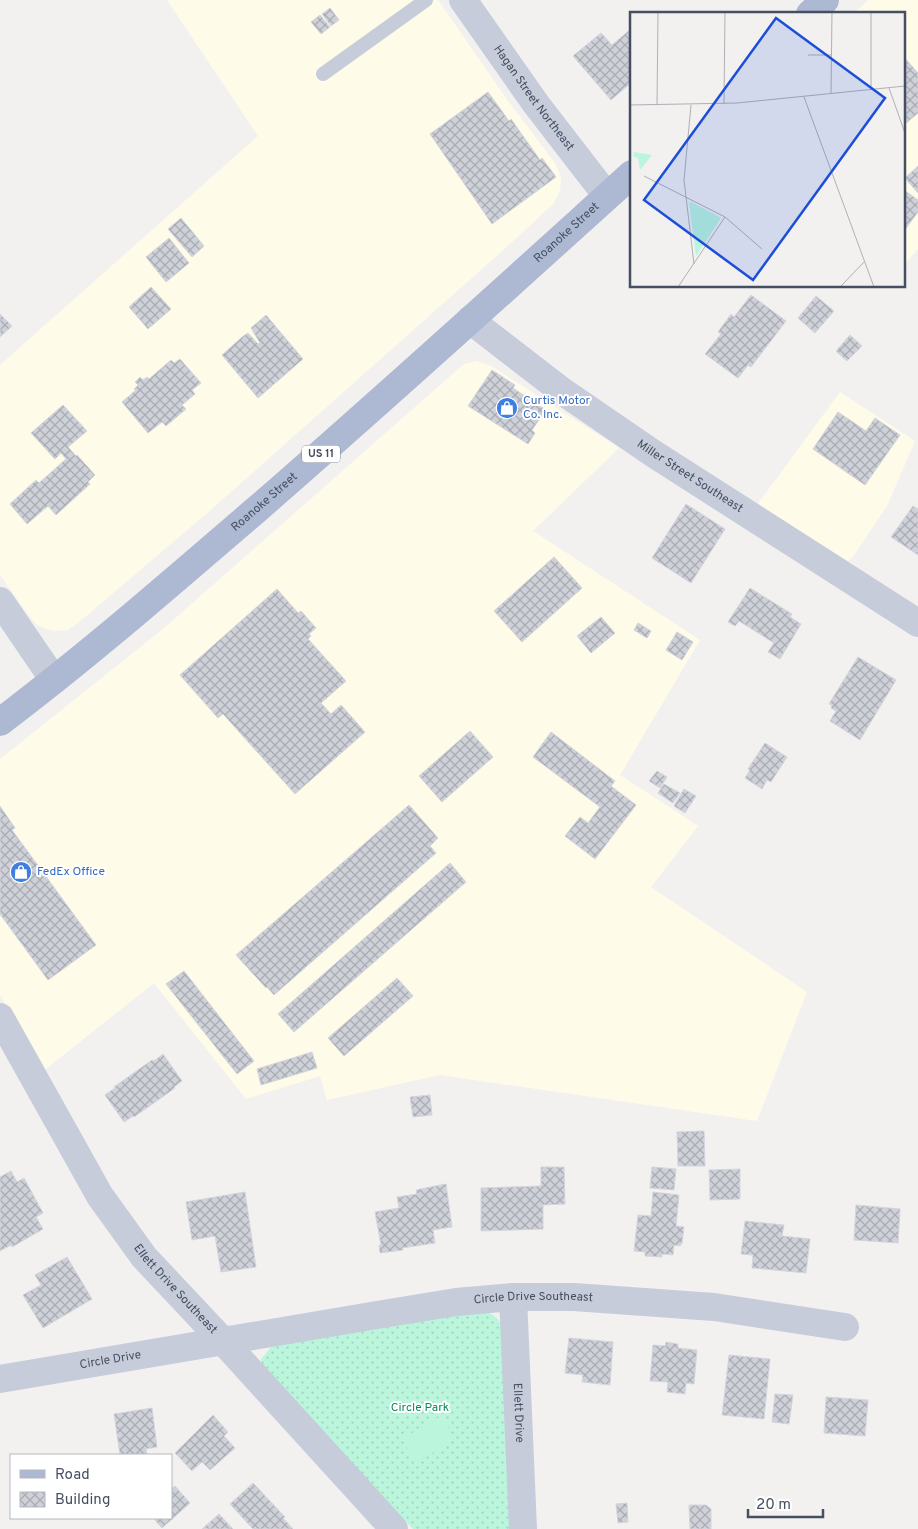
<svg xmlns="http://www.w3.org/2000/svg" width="918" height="1529" viewBox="0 0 918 1529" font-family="Overpass,sans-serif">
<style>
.commercial{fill:#fefce9}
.grass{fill:url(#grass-dots)}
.garden{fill:#baf5dc}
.building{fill:url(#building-cross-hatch);stroke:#d4d5dd}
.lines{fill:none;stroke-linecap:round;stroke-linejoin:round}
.lane{stroke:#c6ccda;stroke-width:14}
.street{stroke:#c6ccda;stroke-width:28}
.primary{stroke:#adb9d2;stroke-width:28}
.labels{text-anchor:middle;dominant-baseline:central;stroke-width:4;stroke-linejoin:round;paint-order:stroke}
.shield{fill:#fff;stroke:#7e8490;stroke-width:1}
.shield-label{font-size:11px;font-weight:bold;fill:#464f61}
.street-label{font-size:12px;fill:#464f61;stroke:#fff}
.shop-label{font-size:12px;fill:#366cbe;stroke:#fff;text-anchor:start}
.park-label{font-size:12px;fill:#0c8760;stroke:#fff}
.inset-road{fill:none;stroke:#aeb0b7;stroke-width:1}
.view{fill:#1d4ed8;fill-opacity:0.15;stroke:#1d4ed8;stroke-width:2.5}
.inset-edge{fill:none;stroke:#464f61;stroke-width:2.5}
</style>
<defs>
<pattern id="grass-dots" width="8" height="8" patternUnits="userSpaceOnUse" patternTransform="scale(1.25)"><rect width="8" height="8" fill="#baf5dc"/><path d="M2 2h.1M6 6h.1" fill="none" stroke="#a1d4bf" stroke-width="1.8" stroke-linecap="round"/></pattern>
<pattern id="building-cross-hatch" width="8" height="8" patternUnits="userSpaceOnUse" patternTransform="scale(1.25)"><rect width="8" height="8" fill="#cfd1d9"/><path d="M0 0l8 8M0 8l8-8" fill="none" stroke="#aaacb3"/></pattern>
</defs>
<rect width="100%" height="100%" fill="#f3f1f0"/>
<g class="commercial">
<polygon points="167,0 438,0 508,101 555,163 561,177 560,191 553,204 510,244 213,508 78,623 67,630 55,631 44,628 36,624 30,617 0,575 0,365 258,136"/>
<polygon points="868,0 918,0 918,249 904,265 904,14 853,14"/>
<polygon points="477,361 493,367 619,448 533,531 700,640 620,775 698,826 651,887 807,992 757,1121 440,1075 327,1100 320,1076 246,1099 154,983 42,1072 0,995 0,759 163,629 456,371 464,364"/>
<polygon points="840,392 915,441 887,506 852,558 848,561 757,505"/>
</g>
<path class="grass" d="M465,1311C480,1311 493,1309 501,1324L513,1529H413L273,1378L262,1365L261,1359L272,1346Z"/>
<polygon class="garden" points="441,1416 455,1439 416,1463 402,1439"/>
<g class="building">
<polygon points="330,8 339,20 331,26 322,14"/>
<polygon points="320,15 330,27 321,34 311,22"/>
<polygon points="632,28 632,66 629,69 632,73 632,82 611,100 573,56 601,33 612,45"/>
<polygon points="904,57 918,73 918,113 904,125"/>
<polygon points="488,92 509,121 511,119 540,160 542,158 556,177 492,224 430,134"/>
<polygon points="918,166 918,193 905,178"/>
<polygon points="904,190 918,200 918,212 904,231"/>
<polygon points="181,218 204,246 192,257 168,229"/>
<polygon points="169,238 189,263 166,282 146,257"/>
<polygon points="151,287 171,309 148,329 129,307"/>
<polygon points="751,295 786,321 751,367 748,365 738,378 705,354 721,334 718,332 731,314 734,317"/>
<polygon points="816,296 834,311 815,333 798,318"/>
<polygon points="0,314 12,326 0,337"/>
<polygon points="266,315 303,359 258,398 222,355 242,337 248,333 258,344 260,343 251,328"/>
<polygon points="850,335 862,346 847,361 836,351"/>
<polygon points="180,359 201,383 192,390 195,394 182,405 186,409 166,426 162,422 148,433 122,402 136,390 134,389 138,385 135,382 140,377 143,380 147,377 149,379 171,360 174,363"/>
<polygon points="492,370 515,385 513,388 546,410 532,430 535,433 528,444 468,406"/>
<polygon points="63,405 87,431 68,447 76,456 77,455 95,475 88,482 90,484 56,515 48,506 27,524 10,504 36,480 39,483 66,459 61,453 55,459 31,433"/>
<polygon points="838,412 866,431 875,418 900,435 865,485 813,449"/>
<polygon points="686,504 725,529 691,583 652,558"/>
<polygon points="913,506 918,509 918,555 891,537"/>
<polygon points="554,557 582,588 522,642 494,611"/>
<polygon points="750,588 792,614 790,617 801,624 780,659 768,652 774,643 739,621 735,626 728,622"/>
<polygon points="277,589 298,613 301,611 316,628 309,634 311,636 308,639 346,681 321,703 331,714 341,705 365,732 295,794 223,714 218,718 180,675"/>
<polygon points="601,617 615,633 591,653 577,636"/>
<polygon points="638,623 651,631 647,638 634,630"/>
<polygon points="677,632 693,642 682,660 666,650"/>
<polygon points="858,657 896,680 860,740 830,721 836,711 831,708 832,705 829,704"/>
<polygon points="470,731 493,757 442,802 419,776"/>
<polygon points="551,732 615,781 611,786 636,805 595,859 565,836 580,817 588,823 600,807 533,757"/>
<polygon points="765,743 787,757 771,782 767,780 762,789 745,778 750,770 748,769"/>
<polygon points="657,771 667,777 660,788 649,781"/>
<polygon points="664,784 680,793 673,803 658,793"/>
<polygon points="684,789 696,796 685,813 674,806"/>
<polygon points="409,805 438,838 430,846 436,853 274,995 267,987 266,988 236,955"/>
<polygon points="0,806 15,828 12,830 96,945 48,980 0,914"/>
<polygon points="450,863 466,882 294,1032 278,1014"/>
<polygon points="184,971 254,1061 237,1074 166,984"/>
<polygon points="397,978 413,996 344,1056 328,1038"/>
<polygon points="312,1052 317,1068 261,1085 257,1069"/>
<polygon points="163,1054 182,1081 174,1087 175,1088 134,1117 133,1116 124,1122 105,1095 115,1088 114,1087 152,1060 154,1061"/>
<polygon points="430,1095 432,1115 413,1117 410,1097"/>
<polygon points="704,1131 705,1166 678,1166 677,1132"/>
<polygon points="541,1167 564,1167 565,1204 543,1205 543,1229 481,1231 481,1188 541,1186"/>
<polygon points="652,1167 676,1169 674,1190 650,1188"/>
<polygon points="740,1169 740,1199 710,1200 709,1170"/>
<polygon points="11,1171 17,1182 24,1178 43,1213 36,1217 43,1229 12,1247 11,1245 0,1251 0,1177"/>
<polygon points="446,1184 452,1227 433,1230 435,1243 402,1248 403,1250 380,1253 379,1245 381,1245 375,1212 399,1208 397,1197 417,1194 416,1190 425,1188"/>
<polygon points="245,1192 256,1267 221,1272 215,1236 192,1240 186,1202"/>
<polygon points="653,1192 679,1195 676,1226 684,1227 682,1243 680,1246 674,1245 673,1255 662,1254 662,1257 645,1256 645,1252 634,1251 638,1215 651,1216"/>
<polygon points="856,1205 900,1209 898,1243 854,1240"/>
<polygon points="745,1221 784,1225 782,1236 810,1239 806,1273 752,1268 753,1255 741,1254"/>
<polygon points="67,1257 92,1299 43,1328 23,1295 41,1285 35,1275"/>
<polygon points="569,1338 613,1342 610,1385 582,1382 583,1375 565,1373"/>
<polygon points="666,1342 678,1344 678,1348 697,1350 694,1384 686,1383 685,1394 667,1392 668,1382 650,1381 653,1345 665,1346"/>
<polygon points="729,1355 770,1359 764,1419 722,1415"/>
<polygon points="775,1394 793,1395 789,1424 772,1422"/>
<polygon points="826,1397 868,1400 865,1436 824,1433"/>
<polygon points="152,1408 157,1447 146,1449 147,1455 120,1455 114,1414"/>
<polygon points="213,1415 228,1432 224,1436 235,1448 210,1470 202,1462 192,1471 175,1453"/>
<polygon points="253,1483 285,1517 283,1518 293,1529 253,1529 230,1504"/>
<polygon points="175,1486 190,1503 162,1528 153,1518 171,1518 171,1489"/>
<polygon points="627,1503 628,1522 618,1523 616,1504"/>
<polygon points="689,1505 706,1505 711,1509 711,1529 690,1529"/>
<polygon points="219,1514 233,1529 202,1529"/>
</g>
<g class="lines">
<polyline class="lane" points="323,74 426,0"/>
<g class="street">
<path id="s1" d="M463,0L536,104L607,196"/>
<path id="s2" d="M470,320L562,391L654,454L918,623"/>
<polyline points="0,601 54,680"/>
<path id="s3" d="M0,1017L100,1196L144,1257L222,1340L394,1529"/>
<path id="s4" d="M513,1297L523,1529"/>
<path id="s5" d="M0,1379L377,1315L456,1302L513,1297H574L714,1307L845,1327"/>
</g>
<g class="primary">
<polyline points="810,14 825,0"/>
<path id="s6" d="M0,722C89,655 172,582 256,510C383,400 507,287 632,174"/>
</g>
</g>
<defs>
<g id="shop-disc" transform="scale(1.125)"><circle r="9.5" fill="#3f7fe0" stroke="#fff"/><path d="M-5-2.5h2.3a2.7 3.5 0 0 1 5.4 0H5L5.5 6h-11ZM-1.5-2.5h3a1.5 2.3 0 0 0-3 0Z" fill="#fff"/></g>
</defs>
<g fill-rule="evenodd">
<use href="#shop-disc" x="507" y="408"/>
<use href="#shop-disc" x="21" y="872"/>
</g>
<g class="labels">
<rect class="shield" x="302" y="445.5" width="38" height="17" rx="4"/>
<g class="shield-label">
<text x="321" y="454">US 11</text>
</g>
<g class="street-label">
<text stroke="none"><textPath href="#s1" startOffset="121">Hagan Street Northeast</textPath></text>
<text stroke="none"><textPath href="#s6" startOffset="749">Roanoke Street</textPath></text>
<text stroke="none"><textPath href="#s2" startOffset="270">Miller Street Southeast</textPath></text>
<text stroke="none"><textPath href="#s6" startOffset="344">Roanoke Street</textPath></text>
<text stroke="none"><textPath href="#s3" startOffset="325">Ellett Drive Southeast</textPath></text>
<text stroke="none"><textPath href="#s5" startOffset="540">Circle Drive Southeast</textPath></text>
<text stroke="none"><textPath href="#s5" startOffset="112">Circle Drive</textPath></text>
<text stroke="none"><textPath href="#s4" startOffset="116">Ellett Drive</textPath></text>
</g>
<g class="shop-label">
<text x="523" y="401">Curtis Motor<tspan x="523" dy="14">Co. Inc.</tspan></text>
<text x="37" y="872">FedEx Office</text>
</g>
<g class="park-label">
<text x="420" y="1408">Circle Park</text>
</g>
</g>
<g transform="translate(630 12)">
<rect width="275" height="275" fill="#f3f1f0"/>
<path d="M61,190L91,206L66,244L59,191Z" fill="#baf5dc"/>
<path d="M4,140L22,143L10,158L8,146L3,144Z" fill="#baf5dc"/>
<path class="inset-road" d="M241,0V78M178,43H201M259,76L275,121M201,82L202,0M174,85L244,275M94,92L95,0M0,93L107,91L275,74M27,93L28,0M61,93L54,168L64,252M14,164L95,205L132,237M48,275L95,205M210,275L235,249"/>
<path class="view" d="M146,6L255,86L123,268L14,188Z"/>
<rect width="275" height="275" class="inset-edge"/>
</g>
<rect x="10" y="1454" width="162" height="65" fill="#ffffff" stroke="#b5b9c0"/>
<rect x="20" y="1470" width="25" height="8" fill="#adb9d2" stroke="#b5b9c0"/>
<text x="55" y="1479" font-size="15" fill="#464f61">Road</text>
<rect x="20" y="1492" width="25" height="15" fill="url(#building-cross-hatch)" stroke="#b5b9c0"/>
<text x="55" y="1504" font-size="15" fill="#464f61">Building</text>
<path d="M748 1509v8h75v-8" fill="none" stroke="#464f61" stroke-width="2.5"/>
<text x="756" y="1509" font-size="15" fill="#464f61" stroke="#ffffff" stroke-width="4" paint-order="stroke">20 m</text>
</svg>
